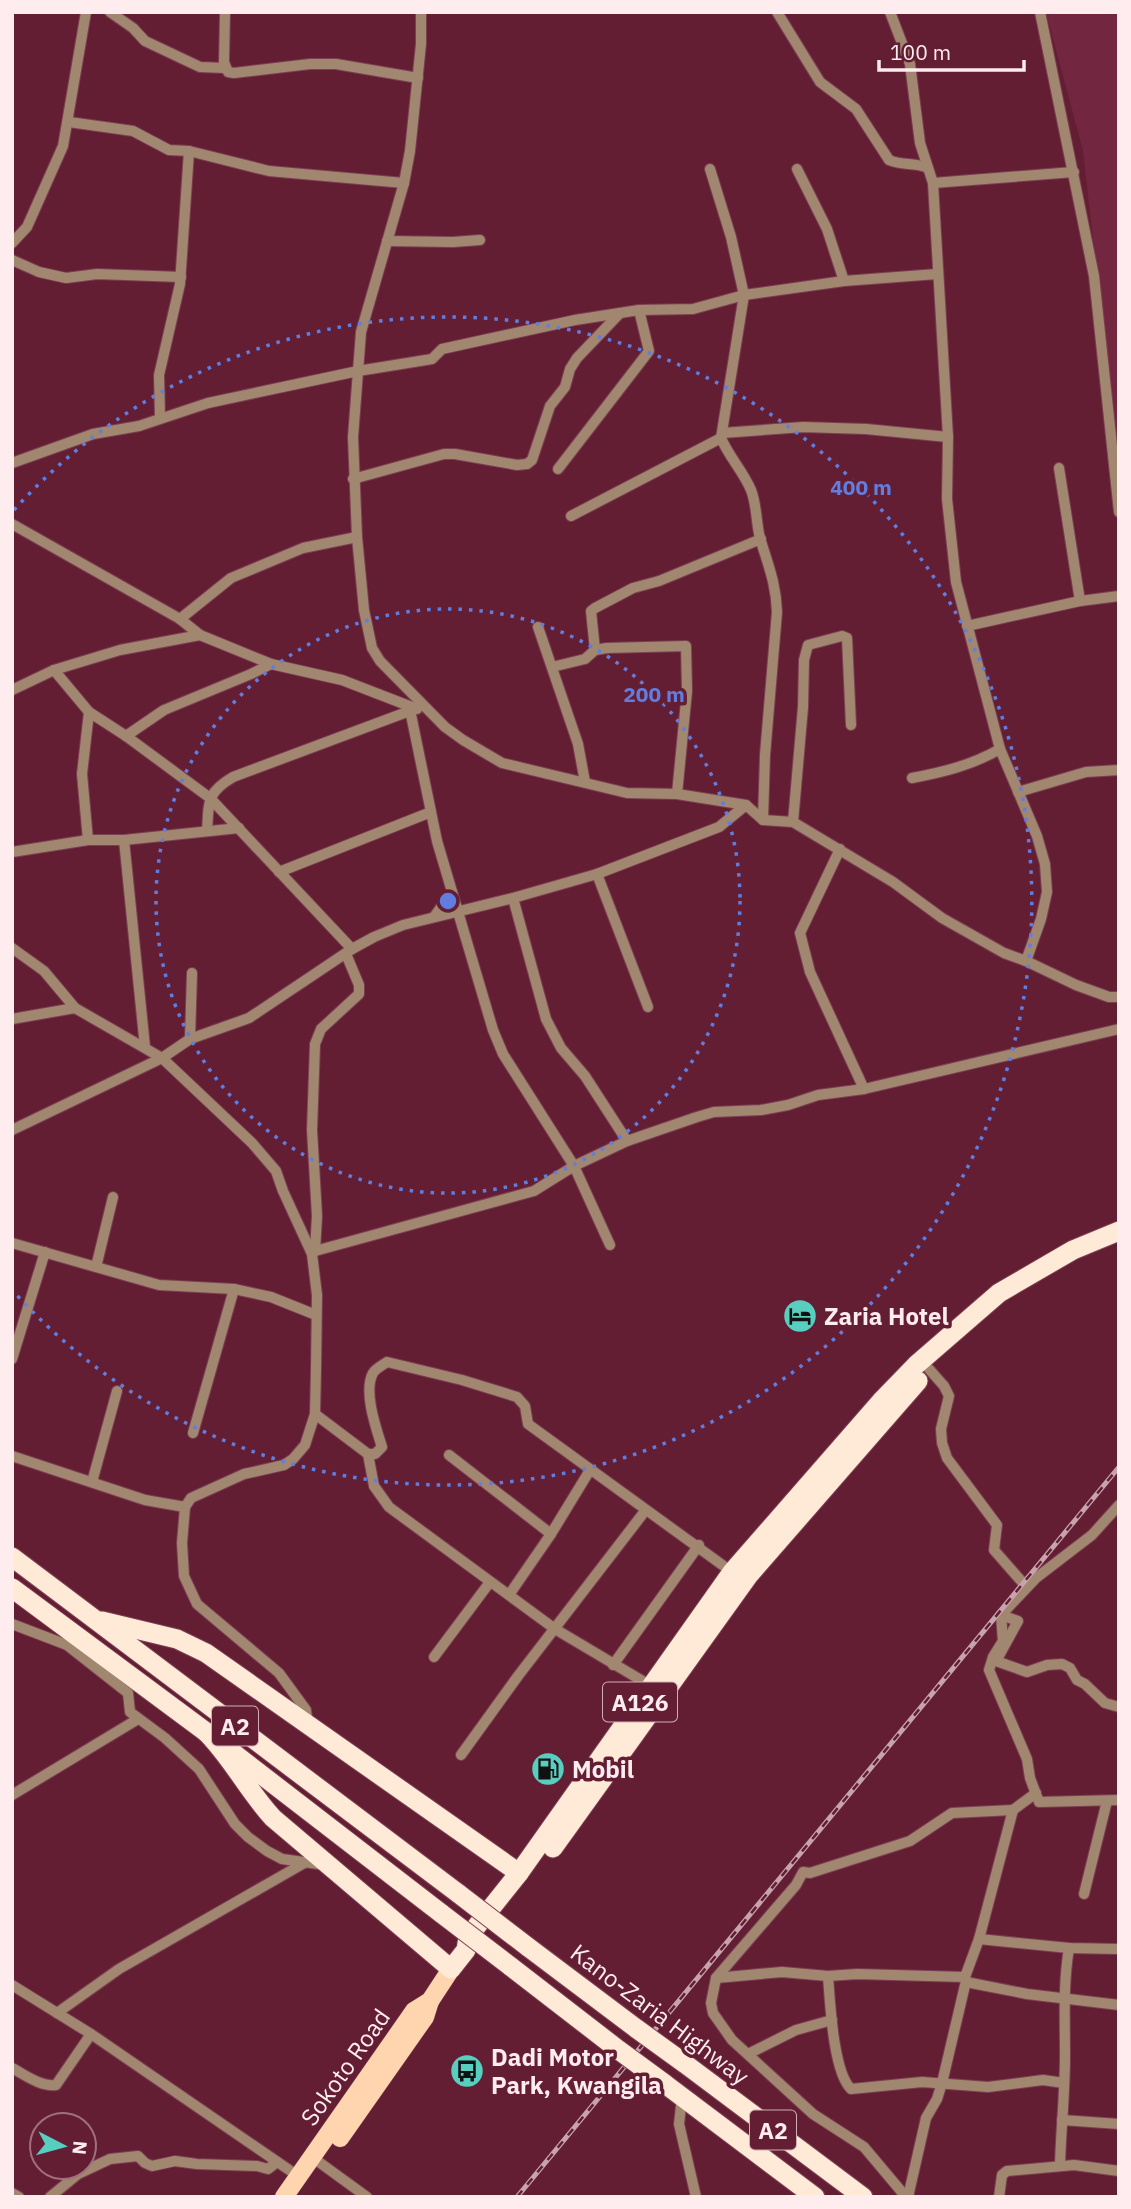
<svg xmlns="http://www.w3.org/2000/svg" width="1131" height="2209" viewBox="0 0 1131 2209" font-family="'IBM Plex Sans',sans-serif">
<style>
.built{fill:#73263f}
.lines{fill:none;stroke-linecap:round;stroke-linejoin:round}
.minor-casing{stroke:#7c3f52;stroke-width:12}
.primary-casing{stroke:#7c3f52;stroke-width:19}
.trunk-casing{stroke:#7c3f52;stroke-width:21}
.minor{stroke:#a18770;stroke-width:10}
.primary{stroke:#ffd5af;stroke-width:18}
.trunk{stroke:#feead6;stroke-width:19}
.rail-casing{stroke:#c7a3ad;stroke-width:5}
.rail{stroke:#631e34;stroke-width:2.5;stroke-dasharray:8;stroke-linecap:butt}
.trunk-bridge-casing{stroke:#7c3f52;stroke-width:21;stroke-linecap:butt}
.trunk-bridge{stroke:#feead6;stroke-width:19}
.ring{fill:none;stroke:#607ddf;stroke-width:3.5;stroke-dasharray:3.5 7}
.labels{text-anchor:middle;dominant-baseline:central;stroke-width:7;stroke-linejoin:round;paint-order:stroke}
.shield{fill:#631e34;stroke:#d0aeb7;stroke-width:2}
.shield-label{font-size:23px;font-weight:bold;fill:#feecef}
.poi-label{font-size:24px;font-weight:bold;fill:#feecef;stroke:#631e34;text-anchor:start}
.street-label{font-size:24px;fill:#feecef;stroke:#631e34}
.centre{fill:#607ddf;stroke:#631e34;stroke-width:3.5}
.ring-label{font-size:21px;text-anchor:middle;font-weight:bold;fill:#607ddf;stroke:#631e34;stroke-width:7;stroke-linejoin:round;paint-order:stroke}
</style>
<rect width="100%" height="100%" fill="#631e34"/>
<polygon class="built" points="1046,12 1119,12 1119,467 1083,151"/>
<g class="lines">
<g class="minor-casing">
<g id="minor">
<polyline points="110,12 133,28 145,41 200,67 225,68"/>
<polyline points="225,12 224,62 228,72 234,73 310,64 336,64 418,78"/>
<polyline points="421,12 421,44 410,151 404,183 361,332 353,437 357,537 364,610 372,648 380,661 445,727 463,740 502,763 627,793 677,794 746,805 763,820 793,822 893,882 942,918 1004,953 1026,961 1076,985 1109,997 1119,997"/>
<path d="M777,12L820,82L856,109L889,160C902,166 915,162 928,168"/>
<polyline points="890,12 910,64 920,143 933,183 948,437 947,499 956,582 1000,749 1037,836 1045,864 1047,892 1041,919 1026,961"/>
<polyline points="1040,12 1094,276 1119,512"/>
<polyline points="69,122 133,131 169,150 189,151 269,171 404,183"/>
<path d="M710,169L731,237L744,295L721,438C729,457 743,471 751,490C757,505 756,523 760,538C768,565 776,583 777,612L765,755L763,820"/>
<polyline points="797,169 827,229 844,281"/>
<polyline points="933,183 1074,172"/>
<polyline points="387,241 453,242 480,240"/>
<polyline points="12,243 27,227 63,146 86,12"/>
<polyline points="12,260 39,272 66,278 97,274 181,277"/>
<polyline points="160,417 159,375 180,284 189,151"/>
<polyline points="722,433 803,427 866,429 948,437"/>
<polyline points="12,463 93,434 139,426 208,403 358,371 432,359 442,349 575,320 639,310 693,309 744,295 844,281 937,274"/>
<polyline points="1059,468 1080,601"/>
<polyline points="558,469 649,351 639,310"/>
<polyline points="353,479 444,454 455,454 517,465 527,464 532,460 550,406 565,387 570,369 577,358 620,313"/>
<polyline points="571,516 721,438"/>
<polyline points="12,524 180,619 200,635 271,664 342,680 417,709"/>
<polyline points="180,619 231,578 303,548 357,537"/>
<polyline points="967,626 1080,601 1119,596"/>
<polyline points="538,627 578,744 585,782"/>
<polyline points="595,650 591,611 595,608 633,588 659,581 761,539"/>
<polyline points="552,667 585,659 595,650 607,648 686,646 687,691 677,794"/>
<polyline points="54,670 89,712 126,736 210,798 352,949"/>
<polyline points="12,690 54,670 120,650 200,635"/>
<polyline points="410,710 437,841 493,1030 503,1054 574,1166 610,1245"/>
<polyline points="126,736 164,710 251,674 271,664"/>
<path d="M912,778C944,772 972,765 1000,749"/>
<polyline points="1018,792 1086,772 1119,770"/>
<polyline points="793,822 803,707 804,660 808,645 842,636 847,638 851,725"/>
<path d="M207,831C209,802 206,793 233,777L415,709"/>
<polyline points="88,840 82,774 89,712"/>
<polyline points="124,840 145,1047"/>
<polyline points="840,849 800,933 810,972 864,1089"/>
<polyline points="12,852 88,840 124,840 239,828"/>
<polyline points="279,872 431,812"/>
<polyline points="597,874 648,1007"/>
<polyline points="513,898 546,1019 561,1048 585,1076 627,1141"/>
<polyline points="434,917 452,892"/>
<polyline points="12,948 44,971 75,1008 162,1058 252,1143 276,1171 283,1191 312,1254 317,1295 316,1369 315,1414 305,1445 293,1459 284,1465 244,1474 191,1498 185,1507 182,1543 184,1576 197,1604 279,1673 306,1710 308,1725"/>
<polyline points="12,1019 75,1008"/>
<polyline points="190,1039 192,973"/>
<polyline points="12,1130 162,1058 190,1039 249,1018 352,949 374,937 403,925 513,898 597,874 719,827 746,805"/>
<polyline points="12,1243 159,1285 234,1289 271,1297 316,1315"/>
<polyline points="315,1251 317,1216 312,1130 315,1044 321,1029 359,994 359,985 346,954"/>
<polyline points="312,1254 315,1251 534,1191 574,1166 627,1141 697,1117 714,1112 761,1110 788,1105 818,1095 864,1089 1119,1029"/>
<polyline points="96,1267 113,1197"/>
<polyline points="12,1359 45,1252"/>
<polyline points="929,1369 944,1386 949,1396 941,1429 942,1443 947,1458 997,1525 994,1550 1023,1583 1023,1590"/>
<polyline points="315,1414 368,1454 374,1486 389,1507 555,1629 651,1686"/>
<polyline points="193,1433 234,1289"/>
<path d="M368,1454H375L382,1447C376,1428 363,1391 373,1373C376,1368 383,1365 387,1362L462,1380L517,1397L525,1406L528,1424L732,1572"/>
<polyline points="449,1455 551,1534"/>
<polyline points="12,1456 145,1500 185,1507"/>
<polyline points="92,1482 117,1391"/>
<polyline points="1119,1505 1092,1535 1036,1578 1001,1615 1003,1641 993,1657 989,1670 1027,1759 1030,1778 1039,1802 1119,1800"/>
<polyline points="509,1595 551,1534 590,1470"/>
<polyline points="1001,1615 1018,1621 996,1661 1027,1672 1047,1665 1062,1664 1070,1668 1077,1680 1085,1684 1105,1703 1119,1707"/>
<polyline points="12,1624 67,1645 128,1693 130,1712 165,1738 199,1769 235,1824 248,1837 267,1851 282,1859 325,1865"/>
<polyline points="434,1657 490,1582"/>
<polyline points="613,1665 699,1545"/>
<polyline points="461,1755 518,1676 645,1511"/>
<polyline points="12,1795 138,1719"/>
<polyline points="1084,1894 1107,1801"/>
<polyline points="979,1939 1069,1948 1119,1949"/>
<path d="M828,1976C830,2001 833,2072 851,2089L922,2082L988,2087L1043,2080L1064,2083"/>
<polyline points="716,1978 782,1972 828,1976 857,1974 965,1977"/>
<polyline points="966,1982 1027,1994 1119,2005"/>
<polyline points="12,1985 91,2034 298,2176"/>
<polyline points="57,2013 119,1969 306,1862"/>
<polyline points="748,2054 796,2030 832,2020"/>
<path d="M12,2068C25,2075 41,2087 56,2085L91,2034"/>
<polyline points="682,2097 679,2124 696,2197"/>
<polyline points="1062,2120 1119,2124"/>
<polyline points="312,2157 367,2197"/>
<path d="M1060,2165C1061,2129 1065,2092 1065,2056C1065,2019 1063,1984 1069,1948"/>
<polyline points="12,2193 19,2197"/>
<polyline points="50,2197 78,2174 110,2159 138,2156 145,2163 152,2166 175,2161 197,2164 257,2166 268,2169 277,2162"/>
<polyline points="906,2197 864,2147 813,2114 732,2040 713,2013 711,2003 716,1978 796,1885 803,1872 810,1873 910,1841 952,1813 1013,1810"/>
<polyline points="908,2197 926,2118 937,2099 942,2083 966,1981 965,1977 979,1939 1013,1810 1036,1793"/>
<polyline points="999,2197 1002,2175 1007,2171 1074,2165 1119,2171"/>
</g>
</g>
<g class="primary-casing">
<g id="primary">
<polyline points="340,2138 425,2017 430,2001"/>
<polyline points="284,2197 414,2011 430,2001 451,1969"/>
</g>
</g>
<g class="trunk-casing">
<g id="trunk">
<polyline points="12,1557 459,1894"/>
<polyline points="12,1588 206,1732 442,1914"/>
<polyline points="102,1621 177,1639 206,1653 519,1873"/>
<path d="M206,1732C232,1758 248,1791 273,1818L451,1969L466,1950L468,1937L519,1873L732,1572L883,1399L916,1365L999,1293L1073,1250L1119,1231"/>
<polyline points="553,1848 749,1575 918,1381"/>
<polyline points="528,1947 637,2029"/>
<polyline points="510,1966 620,2051"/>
<polyline points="684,2063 863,2197"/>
<polyline points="665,2084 815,2197"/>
</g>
</g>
<use href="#minor" class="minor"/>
<use href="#primary" class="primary"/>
<use href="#trunk" class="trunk"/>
<g class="rail-casing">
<polyline id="rail" points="517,2197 1119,1467"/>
</g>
<use href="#rail" class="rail"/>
<g class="trunk-bridge-casing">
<g id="trunk-bridge">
<polyline points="459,1894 528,1947"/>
<polyline points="442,1914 510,1966"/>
<polyline points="637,2029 684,2063"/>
<polyline points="620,2051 665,2084"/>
</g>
</g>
<use href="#trunk-bridge" class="trunk-bridge"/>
</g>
<g class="ring">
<circle cx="448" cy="901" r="292"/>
<path d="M14 510A584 584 0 1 1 14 1292"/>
</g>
<defs>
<g id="hotel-disc" transform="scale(1.75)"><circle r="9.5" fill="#58cec0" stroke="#631e34"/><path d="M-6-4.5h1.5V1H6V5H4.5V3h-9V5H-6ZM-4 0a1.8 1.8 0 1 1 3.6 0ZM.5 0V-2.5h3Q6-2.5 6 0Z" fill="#111"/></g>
<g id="fuel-disc" transform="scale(1.75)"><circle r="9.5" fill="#58cec0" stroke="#631e34"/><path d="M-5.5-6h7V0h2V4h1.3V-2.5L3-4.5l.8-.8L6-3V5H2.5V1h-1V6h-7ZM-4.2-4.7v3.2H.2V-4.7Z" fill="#111"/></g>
<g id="bus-disc" transform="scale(1.75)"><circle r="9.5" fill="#58cec0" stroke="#631e34"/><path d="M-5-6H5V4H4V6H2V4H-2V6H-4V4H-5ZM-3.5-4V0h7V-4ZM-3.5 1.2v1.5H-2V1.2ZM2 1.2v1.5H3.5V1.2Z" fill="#111"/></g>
</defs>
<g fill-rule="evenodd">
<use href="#hotel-disc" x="800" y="1316"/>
<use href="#fuel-disc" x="548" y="1769"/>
<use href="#bus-disc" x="467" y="2071"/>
</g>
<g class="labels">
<g class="shield">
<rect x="603" y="1682.5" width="74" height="39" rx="5"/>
<rect x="212" y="1706.5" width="46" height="39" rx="5"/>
<rect x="750" y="2110.5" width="46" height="39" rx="5"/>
</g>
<g class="shield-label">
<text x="640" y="1702">A126</text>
<text x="235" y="1726">A2</text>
<text x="773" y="2130">A2</text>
</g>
<g class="poi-label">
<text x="824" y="1316">Zaria Hotel</text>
<text x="572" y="1769">Mobil</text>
<text x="491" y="2057">Dadi Motor<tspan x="491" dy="28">Park, Kwangila</tspan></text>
</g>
<g class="street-label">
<text transform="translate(660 2014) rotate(37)">Kano-Zaria Highway</text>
<text transform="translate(345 2067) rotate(-55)">Sokoto Road</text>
</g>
</g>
<circle cx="448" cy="901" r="10" class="centre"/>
<g class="ring-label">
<text x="861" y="495">400 m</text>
<text x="654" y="702">200 m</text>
</g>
<rect width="1131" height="2209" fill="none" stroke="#feecef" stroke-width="28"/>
<g transform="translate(63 2146) rotate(96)"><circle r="33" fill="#631e34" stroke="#a1707f" stroke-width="2"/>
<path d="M0-5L12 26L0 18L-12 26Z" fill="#58cec0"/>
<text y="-10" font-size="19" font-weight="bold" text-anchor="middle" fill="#feecef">N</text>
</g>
<path d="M879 60v10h145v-10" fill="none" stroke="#feecef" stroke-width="3.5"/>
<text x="890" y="60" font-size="21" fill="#feecef" stroke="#631e34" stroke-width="5" paint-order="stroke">100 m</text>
</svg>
